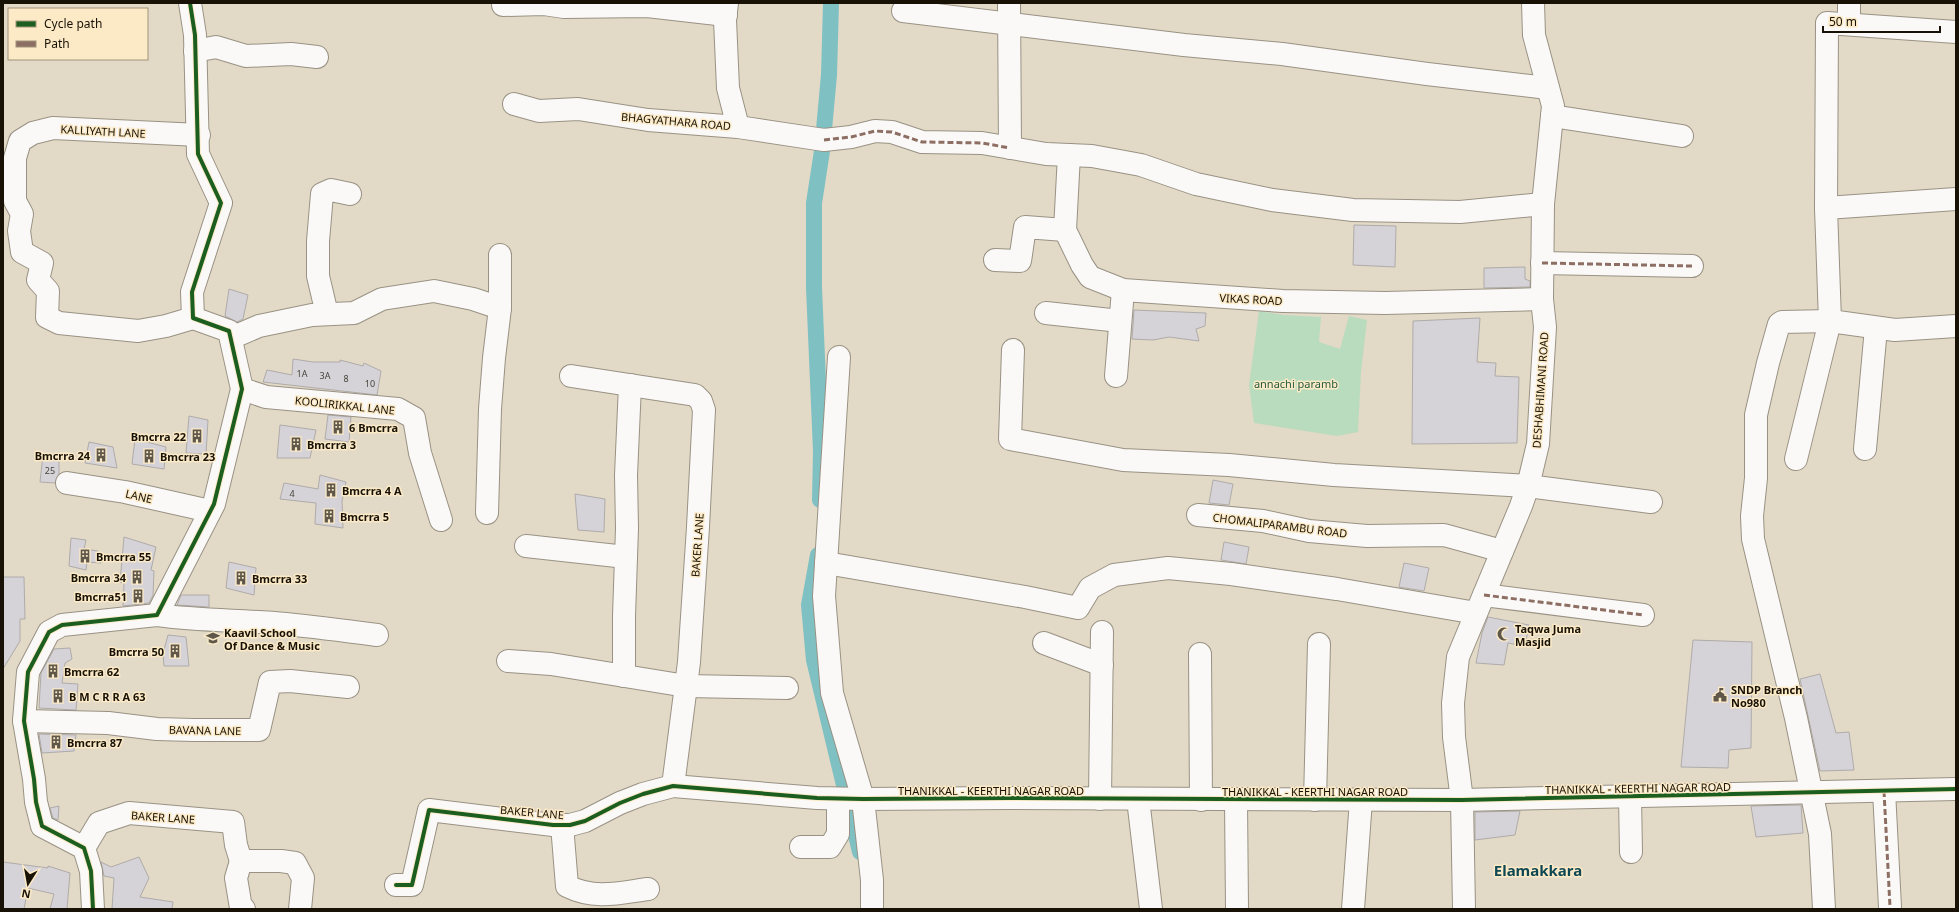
<svg xmlns="http://www.w3.org/2000/svg" width="1959" height="912" viewBox="0 0 1959 912" font-family="'Noto Sans',sans-serif">
<style>
.green{fill:#b9dcbe}
.lines{fill:none;stroke-linecap:round;stroke-linejoin:round}
.canal{stroke:#7fc0c3;stroke-width:16}
.building{fill:#d6d3d8;stroke:#afaba9}
.minor-casing{stroke:#999284;stroke-width:24}
.minor{stroke:#fbf9f7;stroke-width:22}
.quiet{stroke:#8d6e63;stroke-width:3;stroke-dasharray:6 3;stroke-linecap:butt}
.cycleway-casing{stroke:#fceac7;stroke-width:6}
.cycleway{stroke:#1b5e20;stroke-width:4}
.labels{text-anchor:middle;dominant-baseline:central;stroke-width:3;stroke-linejoin:round;paint-order:stroke}
.number-label{font-size:9px;fill:#48423a}
.street-label{font-size:11px;fill:#181206;stroke:#fceac7}
.park-label{font-size:11px;fill:#23593e;stroke:#fceac7}
.poi-label{font-size:11px;font-weight:bold;fill:#181206;stroke:#fceac7;text-anchor:start}
.district-label{font-size:15px;font-weight:bold;fill:#0f4855;stroke:#fceac7}
</style>
<rect width="100%" height="100%" fill="#e2d9c7"/>
<polygon class="green" points="1259,311 1284,315 1321,317 1319,342 1340,349 1349,316 1367,320 1361,372 1358,432 1337,436 1254,423 1249,385"/>
<g class="lines">
<g class="canal">
<polyline points="820,500 821,451 814,288 814,203 822,151 829,75 831,3"/>
<polyline points="818,555 809,605 814,660 860,852"/>
</g>
</g>
<g class="building">
<polygon points="1354,225 1396,226 1395,267 1353,265"/>
<polygon points="1525,267 1525,279 1530,281 1530,287 1484,288 1484,268"/>
<polygon points="229,289 248,295 243,319 237,322 225,316"/>
<polygon points="1134,310 1206,313 1205,326 1196,329 1199,341 1169,337 1153,340 1132,339"/>
<polygon points="1480,318 1477,362 1496,363 1495,376 1519,377 1517,443 1412,444 1413,321"/>
<polygon points="293,359 313,362 340,362 340,360 363,366 364,363 381,371 377,395 263,382 267,370 292,375"/>
<polygon points="328,415 351,417 349,442 325,439"/>
<polygon points="189,416 208,420 206,454 186,453"/>
<polygon points="280,425 316,430 310,458 277,458"/>
<polygon points="135,439 166,447 164,469 132,464"/>
<polygon points="89,442 113,447 117,468 85,463"/>
<polygon points="43,455 59,458 59,474 55,483 40,482"/>
<polygon points="320,475 346,482 342,501 343,528 315,524 316,503 280,499 284,483 318,489"/>
<polygon points="1213,480 1233,484 1229,505 1209,503"/>
<polygon points="575,494 605,499 604,532 578,530"/>
<polygon points="124,537 156,547 151,570 154,571 153,595 149,603 123,606 124,583 120,582"/>
<polygon points="71,538 86,540 84,549 98,551 101,563 87,562 86,570 69,566"/>
<polygon points="1224,542 1249,547 1246,564 1221,560"/>
<polygon points="229,562 256,568 254,595 226,588"/>
<polygon points="1404,563 1429,568 1424,591 1399,587"/>
<polygon points="3,577 24,577 25,619 20,619 20,641 3,669"/>
<polygon points="181,595 209,595 209,607 177,605"/>
<polygon points="1488,617 1529,625 1525,646 1508,643 1504,665 1476,663 1482,633"/>
<polygon points="168,635 186,637 189,666 164,666 163,654"/>
<polygon points="1693,640 1752,642 1751,748 1729,750 1728,768 1681,767"/>
<polygon points="70,648 72,659 65,663 62,683 78,684 76,710 39,708 41,673 54,649"/>
<polygon points="1820,674 1836,733 1849,732 1854,770 1820,771 1800,679"/>
<polygon points="39,734 76,735 74,751 42,753"/>
<polygon points="1801,805 1803,833 1756,837 1751,806"/>
<polygon points="59,806 58,820 53,818 50,808"/>
<polygon points="1520,811 1515,835 1475,840 1475,812"/>
<polygon points="139,857 149,878 140,897 173,902 172,909 112,909 114,878 104,876 101,862 111,867"/>
<polygon points="3,862 48,868 48,866 70,873 67,909 50,909 54,894 28,888 24,909 3,909"/>
</g>
<g class="lines">
<g class="minor-casing">
<g id="minor">
<polyline points="1009,3 1010,148"/>
<polyline points="1849,3 1849,24"/>
<polyline points="503,5 544,4 564,7 647,6 726,15"/>
<polyline points="903,11 1184,45 1282,54 1427,74 1548,88"/>
<polyline points="195,51 216,47 246,56 291,54 317,57"/>
<polyline points="514,104 539,111 578,109 648,120 738,127 728,88 725,20 727,3"/>
<polyline points="1552,116 1682,136"/>
<polyline points="738,127 824,140 851,137 875,131 892,132 922,142 982,143 1046,154 1092,156 1141,165 1196,184 1272,200 1353,210 1460,212 1543,204"/>
<polyline points="1069,155 1065,230 1082,265 1090,277 1123,290 1283,301 1385,303 1542,299"/>
<polyline points="1826,208 1956,199"/>
<polyline points="995,260 1020,261 1025,227 1065,230"/>
<polyline points="1542,263 1692,266"/>
<polyline points="1046,313 1120,321"/>
<polyline points="327,314 318,276 318,241 322,194 331,190 350,194"/>
<polyline points="193,318 166,326 138,331 59,323 47,317 48,291 38,280 42,263 22,252 19,231 22,214 15,201 15,158 20,141 33,133 53,128 199,135"/>
<polyline points="231,338 259,326 312,315 354,313 382,299 434,291 473,299 500,308"/>
<polyline points="1013,350 1010,439 1123,460 1229,465 1334,475 1528,486 1651,502"/>
<polyline points="839,357 824,596 832,693 863,799 872,880 872,909"/>
<polyline points="571,376 695,395 701,401 704,410 698,527 689,662 673,786"/>
<polyline points="1116,376 1123,290"/>
<polyline points="242,389 266,397 398,409 414,418 420,453 441,520"/>
<polyline points="1865,449 1876,328"/>
<polyline points="1796,459 1830,321 1826,208 1827,23 1956,32"/>
<polyline points="67,483 125,492 210,511"/>
<polyline points="487,513 490,409 494,358 500,308 500,255"/>
<polyline points="1198,515 1263,521 1309,531 1367,536 1444,535 1502,551"/>
<polyline points="526,546 626,557"/>
<polyline points="826,563 1025,597 1078,608 1090,588 1114,575 1168,568 1231,574 1337,589 1476,613"/>
<polyline points="1484,595 1643,615"/>
<path d="M157,615C200,621 243,620 286,624C316,627 347,631 377,635"/>
<polyline points="1044,643 1102,665"/>
<polyline points="1200,654 1201,800"/>
<polyline points="508,661 551,664 686,686 787,688"/>
<polyline points="624,676 624,616 627,528 626,475 630,385"/>
<polyline points="24,721 108,723 157,729 193,730 259,730 270,682 290,681 348,687"/>
<polyline points="1884,791 1890,907"/>
<polyline points="1630,798 1631,852"/>
<polyline points="1100,799 1102,632"/>
<polyline points="1138,799 1151,909"/>
<polyline points="1236,800 1237,909"/>
<polyline points="1315,800 1319,644"/>
<path d="M562,825L567,886C595,900 619,893 648,889"/>
<polyline points="801,847 830,847 838,834 838,799"/>
<polyline points="84,848 99,823 129,813 233,822 236,845 241,861 281,861 295,863 303,878 300,909"/>
<polyline points="241,861 236,878 241,908 244,909"/>
<polyline points="396,885 412,885 429,810 553,825 570,825 585,821 620,803 643,794 673,786 817,798 863,799 1009,798 1462,800 1956,789"/>
<polyline points="93,909 91,871 84,848 42,826 36,802 34,779 24,721 28,672 49,632 62,625 157,615 214,504 242,389 229,331 193,318 192,292 221,203 198,154 195,35 190,3"/>
<polyline points="1353,909 1361,800"/>
<polyline points="1464,909 1462,800 1454,737 1453,703 1458,657 1521,506 1528,486 1538,444 1545,327 1542,299 1543,204 1553,106 1534,35 1533,3"/>
<polyline points="1824,909 1820,834 1796,718 1753,539 1752,516 1756,478 1756,415 1768,363 1779,324 1782,322 1830,321 1895,330 1956,326"/>
</g>
</g>
<use href="#minor" class="minor"/>
<g class="quiet">
<polyline points="824,140 851,137 875,131 892,132 922,142 982,143 1010,148"/>
<polyline points="1542,263 1692,266"/>
<polyline points="1484,595 1643,615"/>
<polyline points="1884,791 1890,907"/>
</g>
<g class="cycleway-casing">
<g id="cycleway">
<polyline points="396,885 412,885 429,810 553,825 570,825 585,821 620,803 643,794 673,786 817,798 863,799 1009,798 1462,800 1956,789"/>
<polyline points="93,909 91,871 84,848 42,826 36,802 34,779 24,721 28,672 49,632 62,625 157,615 214,504 242,389 229,331 193,318 192,292 221,203 198,154 195,35 190,3"/>
</g>
</g>
<use href="#cycleway" class="cycleway"/>
</g>
<defs>
<g id="building-bare" transform="scale(1.08)"><path d="M-4-6H4V6H1V3H-1V6H-4ZM-2.5-4.3h1.7v1.8h-1.7ZM.8-4.3h1.7v1.8H.8ZM-2.5-1h1.7V.8h-1.7ZM.8-1h1.7V.8H.8Z" fill="#5f584a" stroke="#fceac7" stroke-width="2.5" paint-order="stroke"/></g>
<g id="mosque-bare" transform="scale(1.08)"><path d="M3.5-4.9A6 6 0 1 0 3.5 4.9A5 5 0 1 1 3.5-4.9Z" fill="#5f584a" stroke="#fceac7" stroke-width="2.5" paint-order="stroke"/></g>
<g id="school-bare" transform="scale(1.08)"><path d="M0-5L7-2L0 1L-7-2ZM-4 1L0 2.5L4 1V4Q0 6-4 4Z" fill="#5f584a" stroke="#fceac7" stroke-width="2.5" paint-order="stroke"/></g>
<g id="civic-bare" transform="scale(1.08)"><path d="M-.6-6.5H3V-4.5H.6V-3L4-1V1h2V6H-6V1h2V-1L-.6-3ZM-1.2 2.5V6h2.4V2.5Z" fill="#5f584a" stroke="#fceac7" stroke-width="2.5" paint-order="stroke"/></g>
</defs>
<g fill-rule="evenodd">
<use href="#building-bare" x="338" y="427"/>
<use href="#building-bare" x="197" y="436"/>
<use href="#building-bare" x="296" y="444"/>
<use href="#building-bare" x="101" y="455"/>
<use href="#building-bare" x="149" y="456"/>
<use href="#building-bare" x="331" y="490"/>
<use href="#building-bare" x="329" y="516"/>
<use href="#building-bare" x="85" y="556"/>
<use href="#building-bare" x="137" y="577"/>
<use href="#building-bare" x="241" y="578"/>
<use href="#building-bare" x="138" y="596"/>
<use href="#mosque-bare" x="1504" y="634"/>
<use href="#school-bare" x="213" y="638"/>
<use href="#building-bare" x="175" y="651"/>
<use href="#building-bare" x="53" y="671"/>
<use href="#civic-bare" x="1720" y="695"/>
<use href="#building-bare" x="58" y="696"/>
<use href="#building-bare" x="56" y="742"/>
</g>
<g class="labels">
<g class="number-label">
<text x="302" y="373">1A</text>
<text x="325" y="375">3A</text>
<text x="346" y="378">8</text>
<text x="370" y="383">10</text>
<text x="50" y="470">25</text>
<text x="292" y="493">4</text>
</g>
<g class="street-label">
<text transform="translate(676 121) rotate(5)">BHAGYATHARA ROAD</text>
<text transform="translate(103 131) rotate(3)">KALLIYATH LANE</text>
<text transform="translate(1251 299) rotate(3)">VIKAS ROAD</text>
<text transform="translate(1540 390) rotate(-86)">DESHABHIMANI ROAD</text>
<text transform="translate(345 405) rotate(6)">KOOLIRIKKAL LANE</text>
<text transform="translate(139 496) rotate(13)">LANE</text>
<text transform="translate(1280 525) rotate(7)">CHOMALIPARAMBU ROAD</text>
<text transform="translate(697 545) rotate(-86)">BAKER LANE</text>
<text transform="translate(205 730) rotate(1)">BAVANA LANE</text>
<text transform="translate(1638 788) rotate(-1)">THANIKKAL - KEERTHI NAGAR ROAD</text>
<text x="991" y="790">THANIKKAL - KEERTHI NAGAR ROAD</text>
<text x="1315" y="791">THANIKKAL - KEERTHI NAGAR ROAD</text>
<text transform="translate(532 812) rotate(5)">BAKER LANE</text>
<text transform="translate(163 817) rotate(4)">BAKER LANE</text>
</g>
<g class="park-label">
<text x="1296" y="383">annachi paramb</text>
</g>
<g class="poi-label">
<text x="349" y="427">6 Bmcrra</text>
<text x="186" y="436" text-anchor="end">Bmcrra 22</text>
<text x="307" y="444">Bmcrra 3</text>
<text x="90" y="455" text-anchor="end">Bmcrra 24</text>
<text x="160" y="456">Bmcrra 23</text>
<text x="342" y="490">Bmcrra 4 A</text>
<text x="340" y="516">Bmcrra 5</text>
<text x="96" y="556">Bmcrra 55</text>
<text x="126" y="577" text-anchor="end">Bmcrra 34</text>
<text x="252" y="578">Bmcrra 33</text>
<text x="127" y="596" text-anchor="end">Bmcrra51</text>
<text x="1515" y="628">Taqwa Juma<tspan x="1515" dy="13">Masjid</tspan></text>
<text x="224" y="632">Kaavil School<tspan x="224" dy="13">Of Dance &amp; Music</tspan></text>
<text x="164" y="651" text-anchor="end">Bmcrra 50</text>
<text x="64" y="671">Bmcrra 62</text>
<text x="1731" y="689">SNDP Branch<tspan x="1731" dy="13">No980</tspan></text>
<text x="69" y="696">B M C R R A 63</text>
<text x="67" y="742">Bmcrra 87</text>
</g>
<g class="district-label">
<text x="1538" y="870">Elamakkara</text>
</g>
</g>
<rect width="1959" height="912" fill="none" stroke="#181206" stroke-width="8"/>
<rect x="8" y="8" width="140" height="52" fill="#fceac7" stroke="#a1947a"/>
<rect x="16" y="21" width="20" height="6" fill="#1b5e20" stroke="#a1947a"/>
<text x="44" y="28" font-size="12" fill="#181206">Cycle path</text>
<rect x="16" y="41" width="20" height="6" fill="#8d6e63" stroke="#a1947a"/>
<text x="44" y="48" font-size="12" fill="#181206">Path</text>
<g transform="translate(28 884) rotate(191)" stroke="#fceac7" stroke-width="3" paint-order="stroke">
<path d="M0-3L7 15L0 10L-7 15Z" fill="#181206"/>
<text y="-6" font-size="11" font-weight="bold" text-anchor="middle" fill="#181206">N</text>
</g>
<path d="M1823 26v6h117v-6" fill="none" stroke="#181206" stroke-width="2"/>
<text x="1829" y="26" font-size="12" fill="#181206" stroke="#fceac7" stroke-width="3" paint-order="stroke">50 m</text>
</svg>
